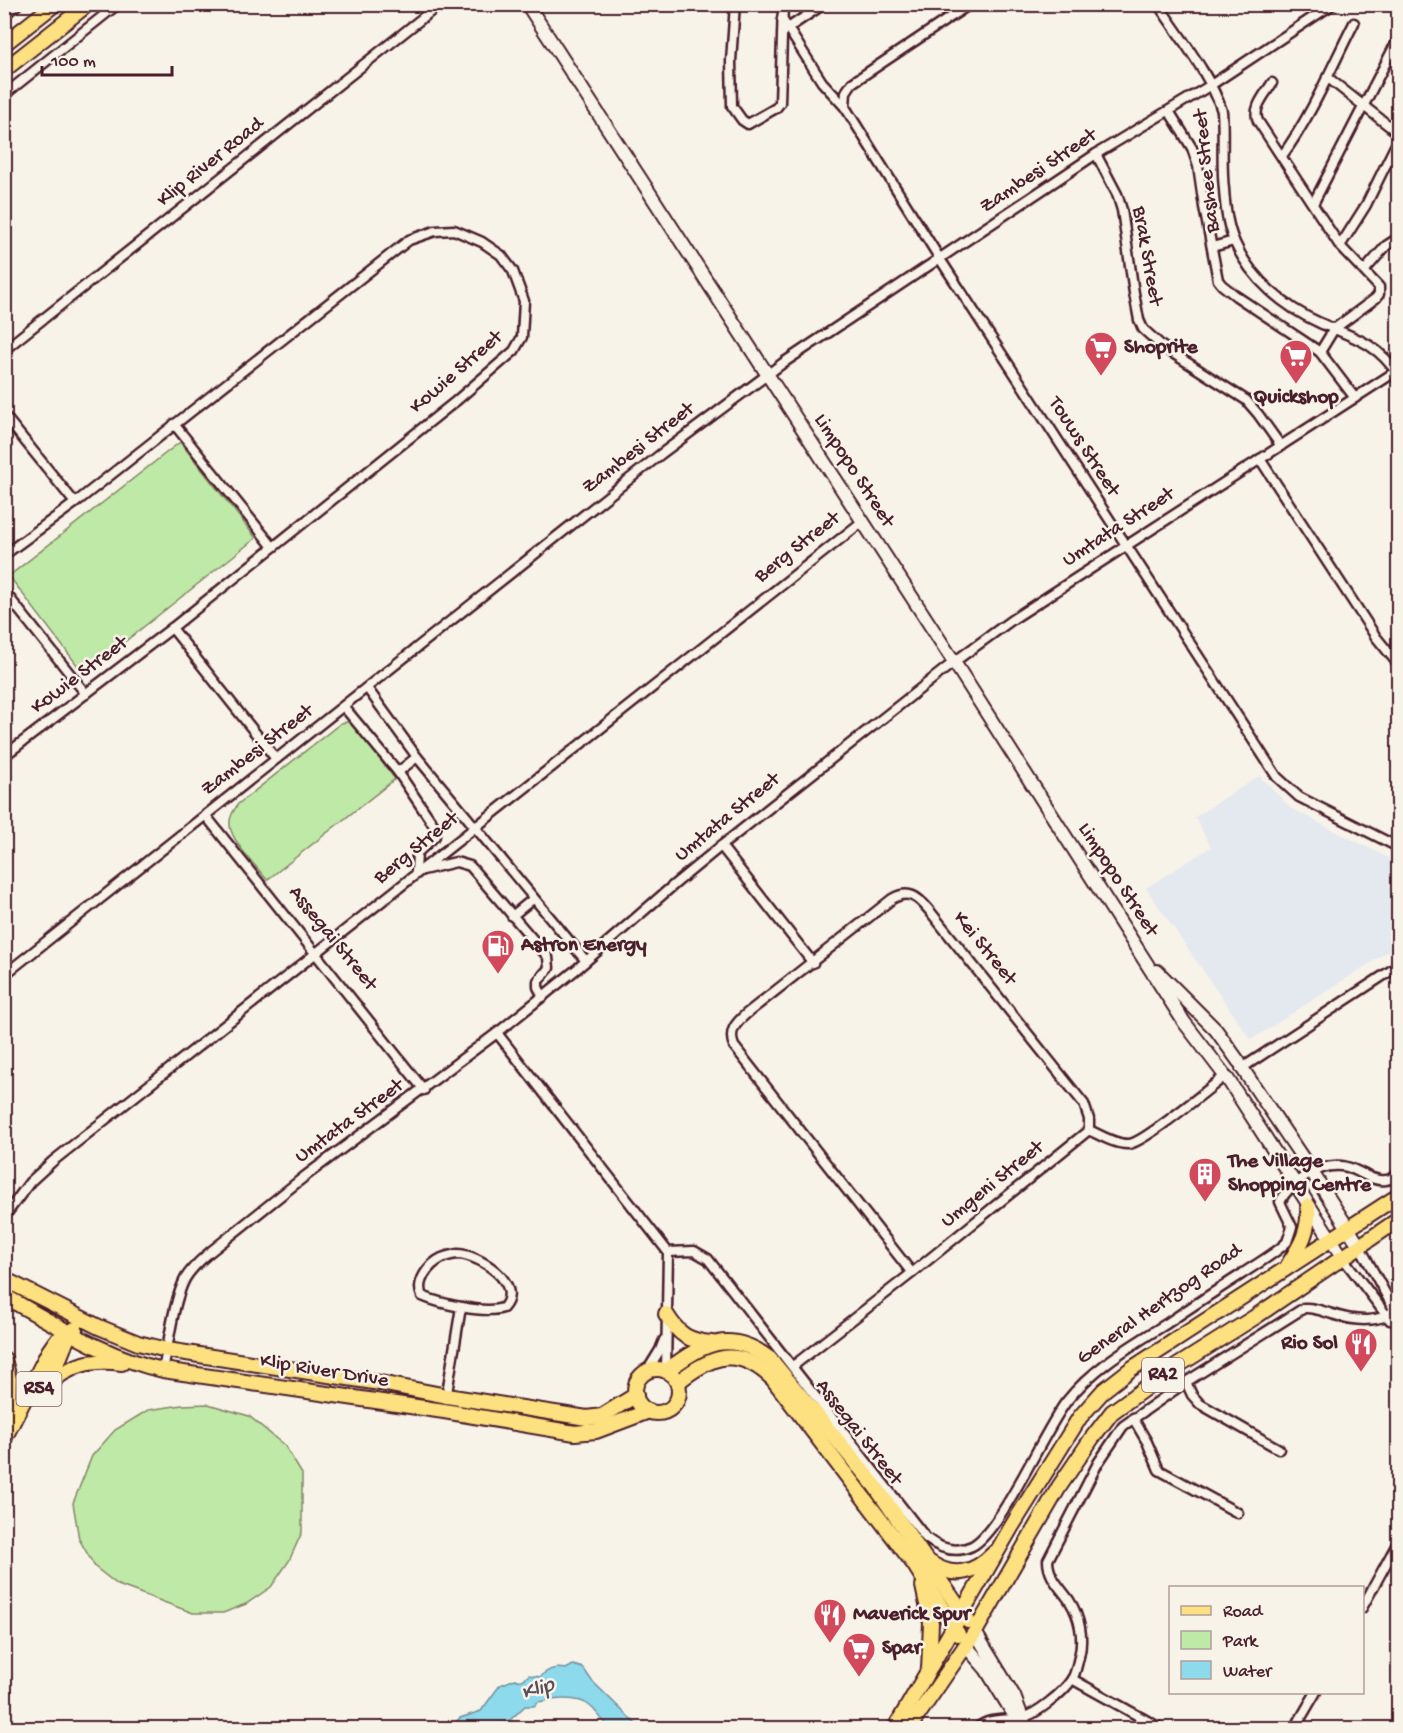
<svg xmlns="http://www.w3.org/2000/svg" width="1403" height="1733" viewBox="0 0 1403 1733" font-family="'Gochi Hand',sans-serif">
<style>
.built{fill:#e4e8ef}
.green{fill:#bfe9a6;stroke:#848468;stroke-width:1.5}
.water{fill:#8cdaec;stroke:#728f9f;stroke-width:1.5}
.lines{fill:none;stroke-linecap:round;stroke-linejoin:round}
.street-casing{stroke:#4a1f2b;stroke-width:13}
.secondary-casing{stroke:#4a1f2b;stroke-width:16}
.primary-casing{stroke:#4a1f2b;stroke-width:18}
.street{stroke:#f7f3e8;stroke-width:8}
.secondary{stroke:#f7f3e8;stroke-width:12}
.primary{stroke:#fde080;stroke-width:14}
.labels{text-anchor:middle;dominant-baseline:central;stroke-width:5;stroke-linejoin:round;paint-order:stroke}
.shield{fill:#f7f3e8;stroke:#7e5f64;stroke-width:1.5}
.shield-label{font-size:20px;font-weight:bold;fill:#4a1f2b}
.street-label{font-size:21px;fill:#4a1f2b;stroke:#f7f3e8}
.poi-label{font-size:21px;font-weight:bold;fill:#4a1f2b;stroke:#f7f3e8;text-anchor:start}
.water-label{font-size:22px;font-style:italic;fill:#5a4e5b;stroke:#f7f3e8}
</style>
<rect width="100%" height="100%" fill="#f7f3e8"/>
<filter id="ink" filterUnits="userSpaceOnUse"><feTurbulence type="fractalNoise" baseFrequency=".0167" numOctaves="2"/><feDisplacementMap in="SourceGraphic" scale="12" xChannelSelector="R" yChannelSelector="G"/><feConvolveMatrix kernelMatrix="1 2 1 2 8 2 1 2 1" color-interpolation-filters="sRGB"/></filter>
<g filter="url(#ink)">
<polygon class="built" points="1259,776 1292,809 1398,863 1398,945 1251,1040 1146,888 1211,847 1195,817"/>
<g class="green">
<polygon points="180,442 256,538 84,674 9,576"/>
<path d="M347,722L353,725L395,779L267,880C258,868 230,840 230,825C229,817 234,810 238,804L341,723Z"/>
<polygon points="208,1404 249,1416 285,1446 302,1474 302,1532 289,1561 271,1587 246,1604 223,1613 193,1613 118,1585 95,1567 79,1539 73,1503 92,1456 115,1430 148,1410 182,1405"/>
</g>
<path class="water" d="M573,1665L583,1668L592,1681L640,1728H610C603,1722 598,1713 590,1706C578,1695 553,1699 538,1702L534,1706H525L510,1720L492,1728H449L460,1718L481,1711L500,1685L515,1679C521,1682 525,1679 529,1675L540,1677C548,1669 555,1667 566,1669Z"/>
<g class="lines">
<g class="street-casing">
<g id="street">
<polyline points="735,4 731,61 732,106 742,120 748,124 776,108 780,103 783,4"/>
<path d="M1158,4C1179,36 1211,76 1222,111C1224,137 1221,163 1224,189C1225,206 1228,228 1235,243C1251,279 1284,307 1320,323C1353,337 1378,343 1398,375"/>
<polyline points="4,15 18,4"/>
<polyline points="782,19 822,82 845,107 940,259 1277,777 1299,797 1398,847"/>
<polyline points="788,28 824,4"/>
<polyline points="1327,77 1398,133"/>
<path d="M1272,83C1265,95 1252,108 1258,121L1340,246L1379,287V294L1376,298L1334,329L1320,352"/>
<polyline points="4,95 118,4"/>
<polyline points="845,107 846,92 852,83 970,4"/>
<polyline points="1169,111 1192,148 1198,166 1204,207 1218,280 1222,285 1236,296 1320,352 1355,398"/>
<polyline points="1096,154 1117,194 1122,210 1134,293 1139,320 1143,329 1163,347 1246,400 1258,414 1281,446"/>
<path d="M1282,156C1312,115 1331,68 1354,23"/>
<polyline points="1313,204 1398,39"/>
<polyline points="1340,246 1366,205 1398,140"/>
<polyline points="1212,247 1234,241"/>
<polyline points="1365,270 1386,246 1398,238"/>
<polyline points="4,350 440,4"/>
<polyline points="4,415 75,503"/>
<polyline points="174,424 273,547"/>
<polyline points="1260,459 1376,637 1398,664"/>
<polyline points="4,555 75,503 409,240 435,231 454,230 482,242 501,255 513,271 524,301 522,337 514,351 456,401 172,628 4,756"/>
<polyline points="4,591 86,694"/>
<polyline points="172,628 276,759"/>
<polyline points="367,688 417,757 586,961"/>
<polyline points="344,707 398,772 435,827 435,836 417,853 416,872"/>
<polyline points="398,772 417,757"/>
<polyline points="206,816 424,1090"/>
<polyline points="721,846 813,963"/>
<polyline points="423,870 456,862 470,866 548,957 549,968 538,981 538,987 543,997"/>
<polyline points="512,916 533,899"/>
<polyline points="4,975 661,454 783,363 1096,154 1211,85 1333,4"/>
<polyline points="497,1033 668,1252 666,1370"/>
<polyline points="1242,1068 1398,966"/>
<polyline points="4,1217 30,1182 53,1161 863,521"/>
<polyline points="1360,1247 1395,1311 1398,1328"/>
<path d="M668,1252L694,1251L708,1259L926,1538C939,1548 955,1554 972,1546C1001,1531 1042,1434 1066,1402C1093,1368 1129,1347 1166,1324C1191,1307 1217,1290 1242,1274C1256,1264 1274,1255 1287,1242L1292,1227L1280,1202C1290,1182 1319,1163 1342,1166C1356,1167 1372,1183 1386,1180C1390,1180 1395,1176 1398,1174"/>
<path d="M457,1254C479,1254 525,1284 503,1308C484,1314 441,1304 422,1296C415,1282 429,1264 442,1258C446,1256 452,1255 457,1254Z"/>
<polyline points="1343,1258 1390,1320"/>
<path d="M912,1273L734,1046C728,1031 736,1023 746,1014L892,899C909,889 918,897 929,910L1084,1104L1089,1119V1130"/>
<path d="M793,1366L912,1273L1089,1130C1100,1135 1116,1145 1129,1144C1145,1142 1208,1089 1225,1076"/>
<path d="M163,1370C169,1343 173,1302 185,1279C191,1268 201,1260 210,1252L304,1177L497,1033L578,968L676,883L721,846L954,662L1013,619L1398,370"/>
<polyline points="647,1371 660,1350 664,1340"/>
<polyline points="1186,1382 1192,1395 1200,1404 1279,1449"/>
<polyline points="446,1399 461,1307"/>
<polyline points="1133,1418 1147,1442 1159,1470 1238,1513"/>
<polyline points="1362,1608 1398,1542"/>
<polyline points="1072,1679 1160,1728"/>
<path d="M977,1728C990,1717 1005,1721 1021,1718C1036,1715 1064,1692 1072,1679C1076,1673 1077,1664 1079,1657C1084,1638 1080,1617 1069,1600C1060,1587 1048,1577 1048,1560L1098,1463L1123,1426L1186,1382L1304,1308C1314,1307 1322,1311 1332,1314C1353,1321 1382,1325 1398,1307"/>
<polyline points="1295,1728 1316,1692"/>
</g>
</g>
<g class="secondary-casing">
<g id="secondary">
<polyline points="527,4 954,662 1184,1022 1223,1073"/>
<polyline points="1157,971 1216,1030 1239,1062"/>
<polyline points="1242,1068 1312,1172 1360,1247"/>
<polyline points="1227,1078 1343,1258"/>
<polyline points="975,1632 1014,1696 1026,1728"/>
<polyline points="966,1646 986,1669 1011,1710 1021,1717"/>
</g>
</g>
<g class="primary-casing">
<g id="primary">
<polyline points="4,44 55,4"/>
<polyline points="4,70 88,4"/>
<path d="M1288,1265C1301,1245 1310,1230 1308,1206"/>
<polyline points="4,1279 99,1327 138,1343 167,1350 380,1383 447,1396 587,1418 602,1416 636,1395"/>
<path d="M4,1296C55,1324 106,1358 163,1370L444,1411L575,1433L596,1431L649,1411"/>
<path d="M666,1314C679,1335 688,1341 712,1343"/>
<polyline points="4,1359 9,1379 8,1426"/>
<circle cx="657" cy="1391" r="22"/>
<path d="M666,1371C703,1344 729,1328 770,1359L875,1486L968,1621"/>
<path d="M678,1382C712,1355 738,1345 773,1379L914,1564L958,1634"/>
<path d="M46,1386C71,1364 90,1359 122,1363"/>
<polyline points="35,1395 59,1359 70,1332"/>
<polyline points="4,1439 49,1351 56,1341 75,1329"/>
<path d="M929,1562C953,1579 974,1574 994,1553"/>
<polyline points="923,1586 931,1623 929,1670"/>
<polyline points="895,1728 1012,1526 1080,1417 1104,1390 1131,1369 1398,1196"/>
<polyline points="909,1728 975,1632 1059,1487 1092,1438 1112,1412 1166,1373 1255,1317 1398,1220"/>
</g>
</g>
<use href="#street" class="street"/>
<use href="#secondary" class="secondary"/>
<use href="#primary" class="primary"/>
</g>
</g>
<defs>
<g id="supermarket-pin" transform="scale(1.725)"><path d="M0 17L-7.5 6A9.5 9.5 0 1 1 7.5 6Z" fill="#d1495b" stroke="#f7f3e8"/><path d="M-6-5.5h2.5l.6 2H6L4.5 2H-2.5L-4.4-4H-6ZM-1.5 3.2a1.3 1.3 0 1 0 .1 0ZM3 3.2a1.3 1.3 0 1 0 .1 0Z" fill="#fff"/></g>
<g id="fuel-pin" transform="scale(1.725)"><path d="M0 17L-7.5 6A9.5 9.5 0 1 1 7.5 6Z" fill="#d1495b" stroke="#f7f3e8"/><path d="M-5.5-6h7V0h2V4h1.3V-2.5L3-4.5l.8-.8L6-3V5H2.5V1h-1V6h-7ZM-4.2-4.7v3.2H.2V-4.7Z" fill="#fff"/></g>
<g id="building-pin" transform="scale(1.725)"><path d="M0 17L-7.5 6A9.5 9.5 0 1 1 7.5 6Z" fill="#d1495b" stroke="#f7f3e8"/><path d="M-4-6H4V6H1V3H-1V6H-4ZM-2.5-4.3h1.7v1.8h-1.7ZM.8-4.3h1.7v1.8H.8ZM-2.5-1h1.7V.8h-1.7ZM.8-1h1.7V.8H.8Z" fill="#fff"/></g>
<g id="restaurant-pin" transform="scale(1.725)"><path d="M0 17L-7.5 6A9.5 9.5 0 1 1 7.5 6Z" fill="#d1495b" stroke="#f7f3e8"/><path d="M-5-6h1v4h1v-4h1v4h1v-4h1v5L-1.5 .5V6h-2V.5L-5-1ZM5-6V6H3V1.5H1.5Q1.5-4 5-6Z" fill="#fff"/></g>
</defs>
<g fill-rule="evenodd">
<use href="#supermarket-pin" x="1101" y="348"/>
<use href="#supermarket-pin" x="1296" y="356"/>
<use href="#fuel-pin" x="498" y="946"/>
<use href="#building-pin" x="1205" y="1174"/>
<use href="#restaurant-pin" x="1361" y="1344"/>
<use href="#restaurant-pin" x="830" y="1615"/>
<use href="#supermarket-pin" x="859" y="1649"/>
</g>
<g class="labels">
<g class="shield">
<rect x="1142" y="1358" width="42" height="34" rx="4.5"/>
<rect x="16.5" y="1372" width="45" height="34" rx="4.5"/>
</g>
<g class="shield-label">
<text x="1163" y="1375">R42</text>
<text x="39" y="1389">R54</text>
</g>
<g class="street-label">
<text transform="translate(211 163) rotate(-39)">Klip River Road</text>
<text transform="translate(1208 171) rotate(-96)">Bashee Street</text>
<text transform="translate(1039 172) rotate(-34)">Zambesi Street</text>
<text transform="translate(1146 256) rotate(80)">Brak Street</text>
<text transform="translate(457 373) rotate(-41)">Kowie Street</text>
<text transform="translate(1083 447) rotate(57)">Touws Street</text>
<text transform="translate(639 449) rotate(-38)">Zambesi Street</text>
<text transform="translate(853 471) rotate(57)">Limpopo Street</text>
<text transform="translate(1119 528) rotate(-33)">Umtata Street</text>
<text transform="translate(798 548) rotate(-38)">Berg Street</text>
<text transform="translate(80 676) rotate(-37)">Kowie Street</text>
<text transform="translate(258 751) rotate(-38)">Zambesi Street</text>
<text transform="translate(728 818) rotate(-39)">Umtata Street</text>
<text transform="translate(417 849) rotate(-39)">Berg Street</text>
<text transform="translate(1117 880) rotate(57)">Limpopo Street</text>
<text transform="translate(332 939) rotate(51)">Assegai Street</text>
<text transform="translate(984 949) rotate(51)">Kei Street</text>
<text transform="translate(350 1122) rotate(-36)">Umtata Street</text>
<text transform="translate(993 1185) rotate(-39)">Umgeni Street</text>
<text transform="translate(1160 1305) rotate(-35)">General Hertzog Road</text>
<text transform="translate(324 1372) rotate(9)">Klip River Drive</text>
<text transform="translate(858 1433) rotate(52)">Assegai Street</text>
</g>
<g class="poi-label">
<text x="1124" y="348">Shoprite</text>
<text x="1296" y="398" text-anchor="middle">Quickshop</text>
<text x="521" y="946">Astron Energy</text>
<text x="1228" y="1162">The Village<tspan x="1228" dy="24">Shopping Centre</tspan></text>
<text x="1338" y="1344" text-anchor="end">Rio Sol</text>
<text x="853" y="1615">Maverick Spur</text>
<text x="882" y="1649">Spar</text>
</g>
<g class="water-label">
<text transform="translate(538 1690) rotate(-17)">Klip</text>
</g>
</g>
<rect width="1403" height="1733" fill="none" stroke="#f7f3e8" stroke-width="24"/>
<rect x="12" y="12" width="1379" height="1709" fill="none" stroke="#4a1f2b" stroke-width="2" filter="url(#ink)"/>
<rect x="1169" y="1586" width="195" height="108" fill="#f7f3e8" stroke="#b29e9c" stroke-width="1.5"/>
<rect x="1181" y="1606" width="30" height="9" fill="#fde080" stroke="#b29e9c" stroke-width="1.5"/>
<text x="1223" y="1616" font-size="18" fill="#4a1f2b">Road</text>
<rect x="1181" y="1631" width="30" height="18" fill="#bfe9a6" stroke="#b29e9c" stroke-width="1.5"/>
<text x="1223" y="1646" font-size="18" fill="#4a1f2b">Park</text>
<rect x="1181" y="1661" width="30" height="18" fill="#8cdaec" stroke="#b29e9c" stroke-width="1.5"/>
<text x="1223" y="1676" font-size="18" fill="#4a1f2b">Water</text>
<path d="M42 66v9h130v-9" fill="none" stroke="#4a1f2b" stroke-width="3"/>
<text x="51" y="66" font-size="18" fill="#4a1f2b" stroke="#f7f3e8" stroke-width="4.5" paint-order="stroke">100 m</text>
</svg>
